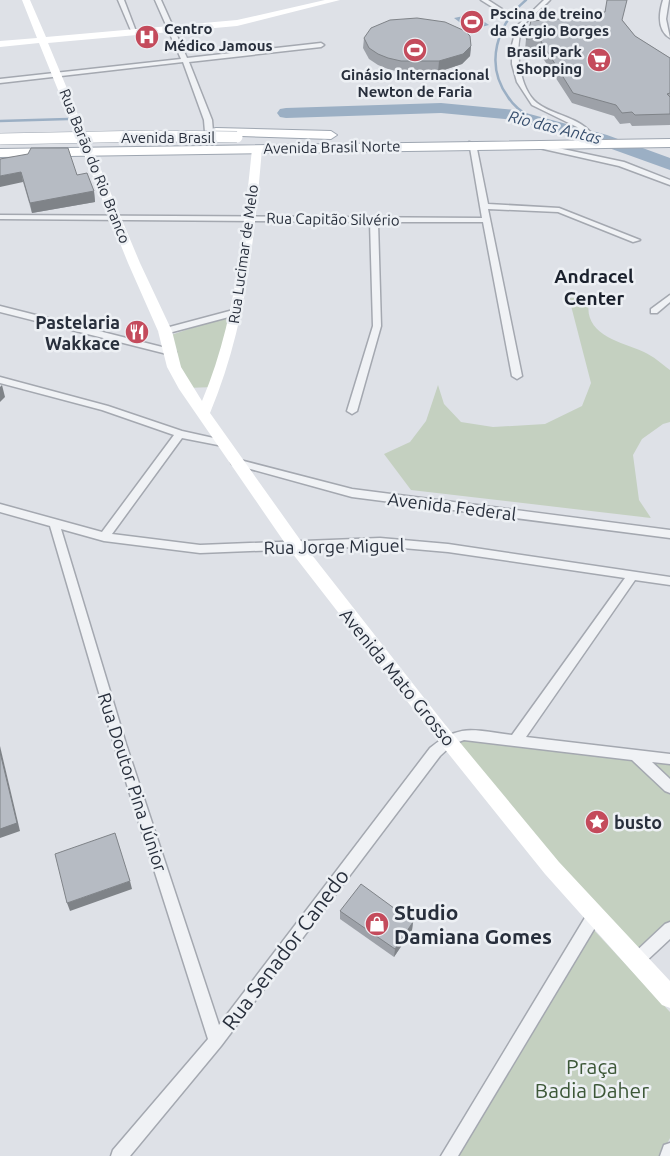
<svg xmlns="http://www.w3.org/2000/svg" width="670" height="1156" viewBox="0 0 670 1156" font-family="Ubuntu,sans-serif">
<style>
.green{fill:#c4d0c0}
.water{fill:#9bafc4}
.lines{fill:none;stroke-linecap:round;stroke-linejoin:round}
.stream{stroke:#9bafc4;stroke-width:2.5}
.river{fill:#9bafc4;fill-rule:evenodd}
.street-casing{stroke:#a4a8b0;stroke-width:3}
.primary-casing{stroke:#9ea6b1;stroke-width:2}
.street{fill:#f0f2f5;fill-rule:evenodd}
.secondary{fill:#fff;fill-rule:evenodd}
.primary{fill:#fff;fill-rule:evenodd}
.primary-bridge-casing{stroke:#9ea6b1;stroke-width:12;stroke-linecap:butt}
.primary-bridge{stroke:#fff;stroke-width:11}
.wall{fill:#9da1a8}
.shaded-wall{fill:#7f8388}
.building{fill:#b6bbc3;stroke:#7f8388}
.labels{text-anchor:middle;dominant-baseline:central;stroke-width:5;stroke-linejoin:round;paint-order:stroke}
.far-poi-label{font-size:15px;font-weight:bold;fill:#282f3c;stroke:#edf0f4;text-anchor:start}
.far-street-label{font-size:15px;fill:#282f3c;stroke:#edf0f4}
.far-water-label{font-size:16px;font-style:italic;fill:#364e6d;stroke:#edf0f4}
.poi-label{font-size:18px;font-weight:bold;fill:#282f3c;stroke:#edf0f4;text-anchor:end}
.street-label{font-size:18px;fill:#282f3c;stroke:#edf0f4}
.far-district-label{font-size:19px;font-weight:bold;fill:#1b212d;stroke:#edf0f4}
.near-poi-label{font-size:21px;font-weight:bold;fill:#282f3c;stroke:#edf0f4;text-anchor:start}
.near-street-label{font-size:21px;fill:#282f3c;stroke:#edf0f4}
.near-park-label{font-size:21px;fill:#3c5737;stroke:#edf0f4}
</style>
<rect width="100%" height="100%" fill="#dee1e7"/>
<g class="green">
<path d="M590,297C580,334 618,341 644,352C653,356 662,364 670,370V422L663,424L642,439L633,455L639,500L651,518L411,490L384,454L410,442L426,421L438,385L444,404L461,422L493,427L545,424L582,406L591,383L569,298Z"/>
<polygon points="234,314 214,387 187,388 171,335"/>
<polygon points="510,735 670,756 670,927 636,958 452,741"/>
<polygon points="591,927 670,1012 670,1138 661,1156 454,1156"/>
</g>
<polygon class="water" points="473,14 489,25 470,30 454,18"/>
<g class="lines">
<g class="stream">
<path d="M526,0C497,24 484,64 508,97C514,107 524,113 534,120"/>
<polyline points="0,121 68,119"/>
</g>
<polygon class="river" points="441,103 515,110 607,135 670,158 670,170 595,143 514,120 441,113 286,118 280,117 277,113 280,109 286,108"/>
<g class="street-casing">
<g id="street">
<polygon points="118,0 124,0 137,34 132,33"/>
<polygon points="155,0 161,0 187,58 321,43 324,45 321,47 189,62 212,120 213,132 209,134 205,132 204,120 183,62 0,83 0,79 181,59"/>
<polygon points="481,0 488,0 502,9 497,10"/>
<path d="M544,0H550C542,9 528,17 523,27C513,47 520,90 537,103C554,116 577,116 591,133L590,135H584L577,127L532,105L517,82L512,64V45L517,26Z"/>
<path d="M663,0H669L666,19L670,38C657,30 659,13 663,0Z"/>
<polygon points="469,142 476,144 488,204 559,208 640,240 633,242 558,212 488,209 522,376 517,379 512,376 483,222 378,222 381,326 357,411 352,414 347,411 373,326 370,222 0,219 0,215 482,218"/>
<polygon points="539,144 624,162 670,180 670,185 619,166 539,148"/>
<polygon points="670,295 670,302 657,313 651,313 651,309"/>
<polygon points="0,306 174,350 176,352 171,355 0,312"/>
<polygon points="237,309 241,312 240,314 165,334 160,331 162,329"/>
<path d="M0,377L108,406L182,431L227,441L228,443L227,445L223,446L182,438L112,534L200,545L380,538L448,544L670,577V585L635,580L526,737L670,754V764L652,762L670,779V793L665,791L632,760L464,740L453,744L440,756L221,1046L130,1156H111L113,1150L208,1039L114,744L50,526L0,512V504L102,532L174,435L102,410L0,383ZM61,529L104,541L200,553L380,546L448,552L625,578L512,735C476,731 461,722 430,748L219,1025L126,744Z"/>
<polygon points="236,459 352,489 670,530 670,538 352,497 232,464 231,462 232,460"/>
<polygon points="594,909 599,911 601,916 599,921 458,1156 441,1156 589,911"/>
<polygon points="670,922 670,939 641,966 636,968 631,966 629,961 631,956 665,924"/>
<polygon points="670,1143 670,1156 660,1156 664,1145"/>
</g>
</g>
<g class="primary-casing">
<g id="primary">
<polygon points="216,128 331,131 337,135 331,139 212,135 210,132 212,129"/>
<polygon points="670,139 670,147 0,157 0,149"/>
</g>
</g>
<use href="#street" class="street"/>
<path class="secondary" d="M22,0H30L46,37L237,20L325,0H340L237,26L48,43L140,263L172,331L181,367L202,401C236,321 243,234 252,149L257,146L262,149C254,241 246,327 210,413L301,541L443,722L559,862L670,981V1008L662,1005L545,874L431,732L289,549L179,389L167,367L158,331L128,263L39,43L0,47V41L37,38Z"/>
<use href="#primary" class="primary"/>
<g class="primary-bridge-casing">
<polyline id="primary-bridge" points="0,139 151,136 237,137"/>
</g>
<use href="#primary-bridge" class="primary-bridge"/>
</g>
<g class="wall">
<polygon points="585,13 623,21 635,36 670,58 670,125 632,126 630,123 620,124 614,116 572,103 537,49 525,50 526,39 584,17"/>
<polygon points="364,38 471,46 470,56 462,64 438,72 400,72 388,69 378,65 369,59 363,48"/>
<polygon points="0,159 77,175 94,191 95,202 32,213 23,182"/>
<polygon points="340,911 413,922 412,930 394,957 340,919"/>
</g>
<g class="shaded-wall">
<polygon points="471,46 470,56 462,64 438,72 439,61"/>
<polygon points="21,172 23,182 0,187 0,176"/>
<polygon points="94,191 95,202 32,213 30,203"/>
<polygon points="2,385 5,397 0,402 0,387"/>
<polygon points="0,746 20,831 0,838"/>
<polygon points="130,881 132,889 70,911 67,903"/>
<polygon points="413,922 412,930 394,957 395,949"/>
</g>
<g class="building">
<polygon points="607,0 627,0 622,20 635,36 670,58 670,93 667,94 670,97 670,114 635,115 632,112 622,113 616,105 573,93 539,38 526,39 531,21 587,17 585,13 605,12"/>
<polygon points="417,18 445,22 465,31 470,36 471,46 463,54 439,61 401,61 388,58 378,54 369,48 364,38 371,28 390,20"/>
<polygon points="31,148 68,148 77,175 87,173 94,191 30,203 21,172 0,176 0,159 28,154"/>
<polygon points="0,752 17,823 0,829"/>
<polygon points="115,833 130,881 67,903 55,854"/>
<polygon points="361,884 413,922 395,949 340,911"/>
</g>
<defs>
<g id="stadium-disc" transform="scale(1.25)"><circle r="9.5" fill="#c44b5c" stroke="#edf0f4"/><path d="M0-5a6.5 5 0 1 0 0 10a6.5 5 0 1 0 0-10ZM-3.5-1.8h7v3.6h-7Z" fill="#fff"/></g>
<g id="hospital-disc" transform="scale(1.25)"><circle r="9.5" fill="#c44b5c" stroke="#edf0f4"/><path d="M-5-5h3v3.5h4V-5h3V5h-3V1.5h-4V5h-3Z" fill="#fff"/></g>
<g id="supermarket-disc" transform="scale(1.25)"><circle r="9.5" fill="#c44b5c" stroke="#edf0f4"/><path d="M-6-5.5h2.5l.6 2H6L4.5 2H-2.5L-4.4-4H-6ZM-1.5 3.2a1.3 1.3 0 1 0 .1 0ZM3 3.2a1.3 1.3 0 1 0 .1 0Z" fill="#fff"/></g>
<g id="restaurant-disc" transform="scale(1.25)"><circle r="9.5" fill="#c44b5c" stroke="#edf0f4"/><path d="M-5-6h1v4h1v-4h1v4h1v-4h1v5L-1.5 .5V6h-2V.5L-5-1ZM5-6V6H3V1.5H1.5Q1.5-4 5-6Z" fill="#fff"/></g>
<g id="sight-disc" transform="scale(1.25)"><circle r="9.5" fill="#c44b5c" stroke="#edf0f4"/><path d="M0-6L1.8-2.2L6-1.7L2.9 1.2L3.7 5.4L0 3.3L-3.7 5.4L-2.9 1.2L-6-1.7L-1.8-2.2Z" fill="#fff"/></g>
<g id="shop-disc" transform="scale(1.25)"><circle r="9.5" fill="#c44b5c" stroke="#edf0f4"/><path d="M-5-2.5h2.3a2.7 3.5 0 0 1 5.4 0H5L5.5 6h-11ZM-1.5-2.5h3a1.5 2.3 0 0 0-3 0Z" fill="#fff"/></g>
</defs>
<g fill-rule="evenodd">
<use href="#stadium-disc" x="472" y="22"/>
<use href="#hospital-disc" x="147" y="37"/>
<use href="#stadium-disc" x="415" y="50"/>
<use href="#supermarket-disc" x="599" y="60"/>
<use href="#restaurant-disc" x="137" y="332"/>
<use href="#sight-disc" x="597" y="822"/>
<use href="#shop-disc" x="377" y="924"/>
</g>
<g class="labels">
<g class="far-poi-label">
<text x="490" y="13">Pscina de treino<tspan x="490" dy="17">da Sérgio Borges</tspan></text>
<text x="164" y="28">Centro<tspan x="164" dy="17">Médico Jamous</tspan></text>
<text x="582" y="51" text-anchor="end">Brasil Park<tspan x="582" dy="17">Shopping</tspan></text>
<text x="415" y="74" text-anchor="middle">Ginásio Internacional<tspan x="415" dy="17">Newton de Faria</tspan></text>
</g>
<g class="far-street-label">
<text x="168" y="137">Avenida Brasil</text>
<text transform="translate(332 147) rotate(-1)">Avenida Brasil Norte</text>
<text transform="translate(95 166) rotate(68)">Rua Barão do Rio Branco</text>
<text transform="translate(333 219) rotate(1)">Rua Capitão Silvério</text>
<text transform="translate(243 254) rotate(-82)">Rua Lucimar de Melo</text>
</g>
<g class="far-water-label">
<text transform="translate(555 127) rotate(14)">Rio das Antas</text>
</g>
<g class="poi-label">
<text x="120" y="322">Pastelaria<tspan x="120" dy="21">Wakkace</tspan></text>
<text x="614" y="822" text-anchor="start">busto</text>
</g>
<g class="street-label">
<text transform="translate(452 506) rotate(7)">Avenida Federal</text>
<text transform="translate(334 546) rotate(-1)">Rua Jorge Miguel</text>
<text transform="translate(398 677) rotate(51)">Avenida Mato Grosso</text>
<text transform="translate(133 782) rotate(72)">Rua Doutor Pina Júnior</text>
</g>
<g class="far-district-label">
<text x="594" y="276">Andracel<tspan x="594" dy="22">Center</tspan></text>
</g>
<g class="near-poi-label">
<text x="394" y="912">Studio<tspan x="394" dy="24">Damiana Gomes</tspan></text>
</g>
<g class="near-street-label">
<text transform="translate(285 949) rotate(-53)">Rua Senador Canedo</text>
</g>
<g class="near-park-label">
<text x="592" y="1066">Praça<tspan x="592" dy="24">Badia Daher</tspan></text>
</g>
</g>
</svg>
